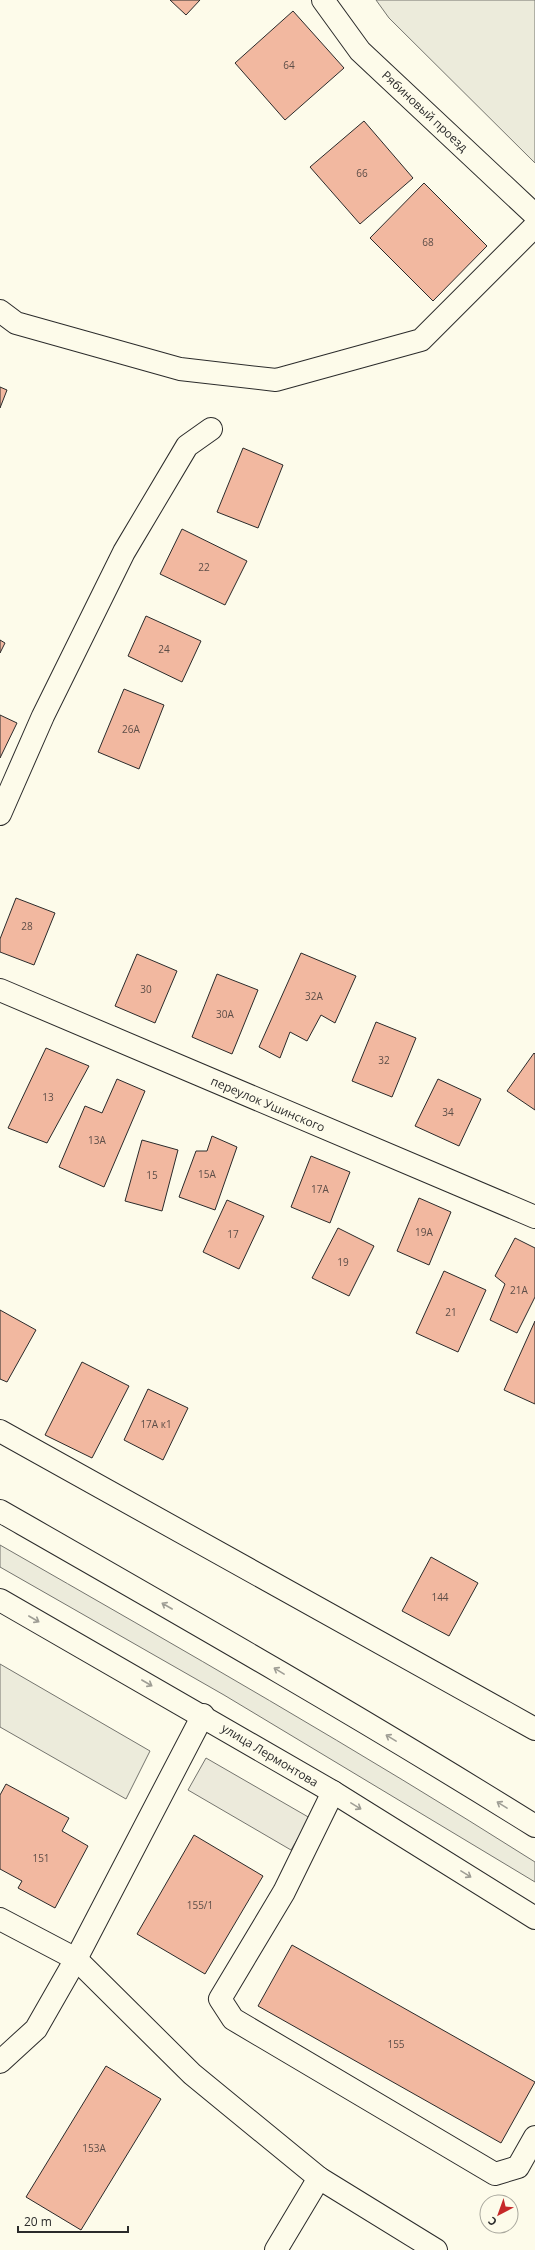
<svg xmlns="http://www.w3.org/2000/svg" width="535" height="2250" viewBox="0 0 535 2250" font-family="'Open Sans',sans-serif">
<style>
.green{fill:#ecebdb;stroke:#74746e}
.parking{fill:#eceadb;stroke:#74746e}
.building{fill:#f2b8a0;stroke:#2b2b2b}
.lines{fill:none;stroke-linecap:round;stroke-linejoin:round}
.minor-casing{stroke:#2b2b2b;stroke-width:24}
.major-casing{stroke:#2b2b2b;stroke-width:24}
.minor{stroke:#fdfbea;stroke-width:22}
.major{stroke:#fdfbea;stroke-width:22}
.oneway{stroke:#9e9d94}
.labels{text-anchor:middle;dominant-baseline:central;stroke-width:3;stroke-linejoin:round;paint-order:stroke}
.number-label{font-size:10px;fill:#5d4e48}
.street-label{font-size:12px;fill:#2b2b2b;stroke:#fdfbea}
</style>
<rect width="100%" height="100%" fill="#fdfbea"/>
<g class="green">
<polygon points="376,0 535,0 535,163 389,18"/>
<path d="M0,1545C180,1648 360,1751 535,1862V1882L224,1695L0,1567Z"/>
<polygon points="0,1664 150,1751 126,1799 0,1727"/>
</g>
<polygon class="parking" points="206,1758 310,1818 291,1850 188,1790"/>
<g class="building">
<polygon points="170,0 200,0 186,15"/>
<polygon points="293,11 344,68 285,120 235,63"/>
<polygon points="364,121 413,178 360,224 310,167"/>
<polygon points="424,183 487,246 433,301 370,238"/>
<polygon points="0,387 7,390 0,408"/>
<polygon points="243,448 283,465 258,528 217,512"/>
<polygon points="182,529 247,561 225,605 160,574"/>
<polygon points="146,616 201,641 182,682 128,656"/>
<polygon points="0,640 5,643 0,653"/>
<polygon points="124,689 164,705 139,769 98,752"/>
<polygon points="0,715 17,723 0,758"/>
<polygon points="16,898 55,913 34,965 0,952 0,939"/>
<polygon points="301,953 356,976 335,1023 321,1015 307,1041 290,1032 280,1058 259,1047"/>
<polygon points="137,954 177,971 155,1023 115,1006"/>
<polygon points="217,974 258,990 232,1054 192,1037"/>
<polygon points="376,1022 416,1038 392,1097 352,1081"/>
<polygon points="46,1048 89,1066 47,1143 8,1128"/>
<polygon points="534,1053 535,1054 535,1110 507,1091"/>
<polygon points="117,1079 145,1091 104,1187 59,1167 85,1106 102,1113"/>
<polygon points="438,1079 481,1099 459,1146 415,1126"/>
<polygon points="212,1136 237,1147 215,1210 179,1197 196,1151 207,1151"/>
<polygon points="142,1140 178,1150 162,1211 125,1201"/>
<polygon points="311,1156 350,1172 330,1223 291,1207"/>
<polygon points="419,1198 451,1212 429,1265 397,1251"/>
<polygon points="227,1200 264,1216 239,1269 203,1252"/>
<polygon points="338,1228 374,1246 349,1296 312,1278"/>
<polygon points="515,1238 535,1248 535,1297 517,1333 490,1320 505,1284 495,1276"/>
<polygon points="444,1271 486,1290 458,1352 416,1333"/>
<polygon points="0,1310 36,1330 7,1382 0,1379"/>
<polygon points="535,1321 535,1404 504,1390"/>
<polygon points="82,1362 129,1386 92,1458 45,1435"/>
<polygon points="148,1389 188,1408 163,1460 124,1440"/>
<polygon points="431,1557 478,1583 449,1636 402,1611"/>
<polygon points="6,1784 69,1818 62,1831 88,1846 55,1908 18,1888 22,1881 0,1869 0,1795"/>
<polygon points="194,1835 263,1876 205,1974 137,1934"/>
<polygon points="292,1945 535,2082 501,2143 258,2006"/>
<polygon points="106,2066 161,2099 81,2230 26,2197"/>
</g>
<g class="lines">
<g class="minor-casing">
<g id="minor">
<polyline points="323,0 360,51 535,215"/>
<polyline points="0,311 16,323 180,369 276,380 421,340 535,226"/>
<polyline points="0,814 43,716 124,552 187,446 211,429"/>
<polyline points="0,990 535,1217"/>
<polyline points="0,1431 535,1729"/>
<polyline points="333,1792 284,1892 220,1999 233,2019 495,2174 518,2167 535,2137"/>
<polyline points="0,1919 76,1959 192,2074 319,2178 436,2250"/>
<polyline points="0,2062 36,2029 76,1959 203,1715"/>
<polyline points="276,2250 319,2178"/>
</g>
</g>
<g class="major-casing">
<g id="major">
<path d="M0,1511C180,1614 359,1716 535,1826"/>
<polyline points="0,1600 333,1792 535,1918"/>
</g>
</g>
<use href="#minor" class="minor"/>
<use href="#major" class="major"/>
</g>
<defs><path id="oneway-shaft" d="M-6 0H5M1.5-3L5.5 0L1.5 3" fill="none" stroke-width="1.6" stroke-linecap="round" stroke-linejoin="round"/></defs>
<g class="oneway">
<use href="#oneway-shaft" transform="translate(167 1606) rotate(-150)"/>
<use href="#oneway-shaft" transform="translate(34 1619) rotate(30)"/>
<use href="#oneway-shaft" transform="translate(279 1671) rotate(-149)"/>
<use href="#oneway-shaft" transform="translate(147 1683) rotate(30)"/>
<use href="#oneway-shaft" transform="translate(391 1738) rotate(-149)"/>
<use href="#oneway-shaft" transform="translate(502 1805) rotate(-148)"/>
<use href="#oneway-shaft" transform="translate(356 1806) rotate(31)"/>
<use href="#oneway-shaft" transform="translate(466 1874) rotate(32)"/>
</g>
<g class="labels">
<g class="number-label">
<text x="289" y="65">64</text>
<text x="362" y="173">66</text>
<text x="428" y="242">68</text>
<text x="204" y="567">22</text>
<text x="164" y="649">24</text>
<text x="131" y="729">26А</text>
<text x="27" y="926">28</text>
<text x="146" y="989">30</text>
<text x="314" y="996">32А</text>
<text x="225" y="1014">30А</text>
<text x="384" y="1060">32</text>
<text x="48" y="1097">13</text>
<text x="448" y="1112">34</text>
<text x="97" y="1140">13А</text>
<text x="207" y="1174">15А</text>
<text x="152" y="1175">15</text>
<text x="320" y="1189">17А</text>
<text x="424" y="1232">19А</text>
<text x="233" y="1234">17</text>
<text x="343" y="1262">19</text>
<text x="519" y="1290">21А</text>
<text x="451" y="1312">21</text>
<text x="156" y="1424">17А к1</text>
<text x="440" y="1597">144</text>
<text x="41" y="1858">151</text>
<text x="200" y="1905">155/1</text>
<text x="396" y="2044">155</text>
<text x="94" y="2148">153А</text>
</g>
<g class="street-label">
<text transform="translate(425 111) rotate(43)">Рябиновый проезд</text>
<text transform="translate(268 1104) rotate(23)">переулок Ушинского</text>
<text transform="translate(270 1755) rotate(31)">улица Лермонтова</text>
</g>
</g>
<g transform="translate(499 2214) rotate(221)"><circle r="19" fill="#fdfbea" stroke="#a9a89e"/>
<path d="M0-3L7 15L0 10L-7 15Z" fill="#c62828"/>
<text y="-6" font-size="11" font-weight="bold" text-anchor="middle" fill="#2b2b2b">С</text>
</g>
<path d="M18 2226v6h110v-6" fill="none" stroke="#2b2b2b" stroke-width="2"/>
<text x="24" y="2226" font-size="12" fill="#2b2b2b" stroke="#fdfbea" stroke-width="3" paint-order="stroke">20 m</text>
</svg>
